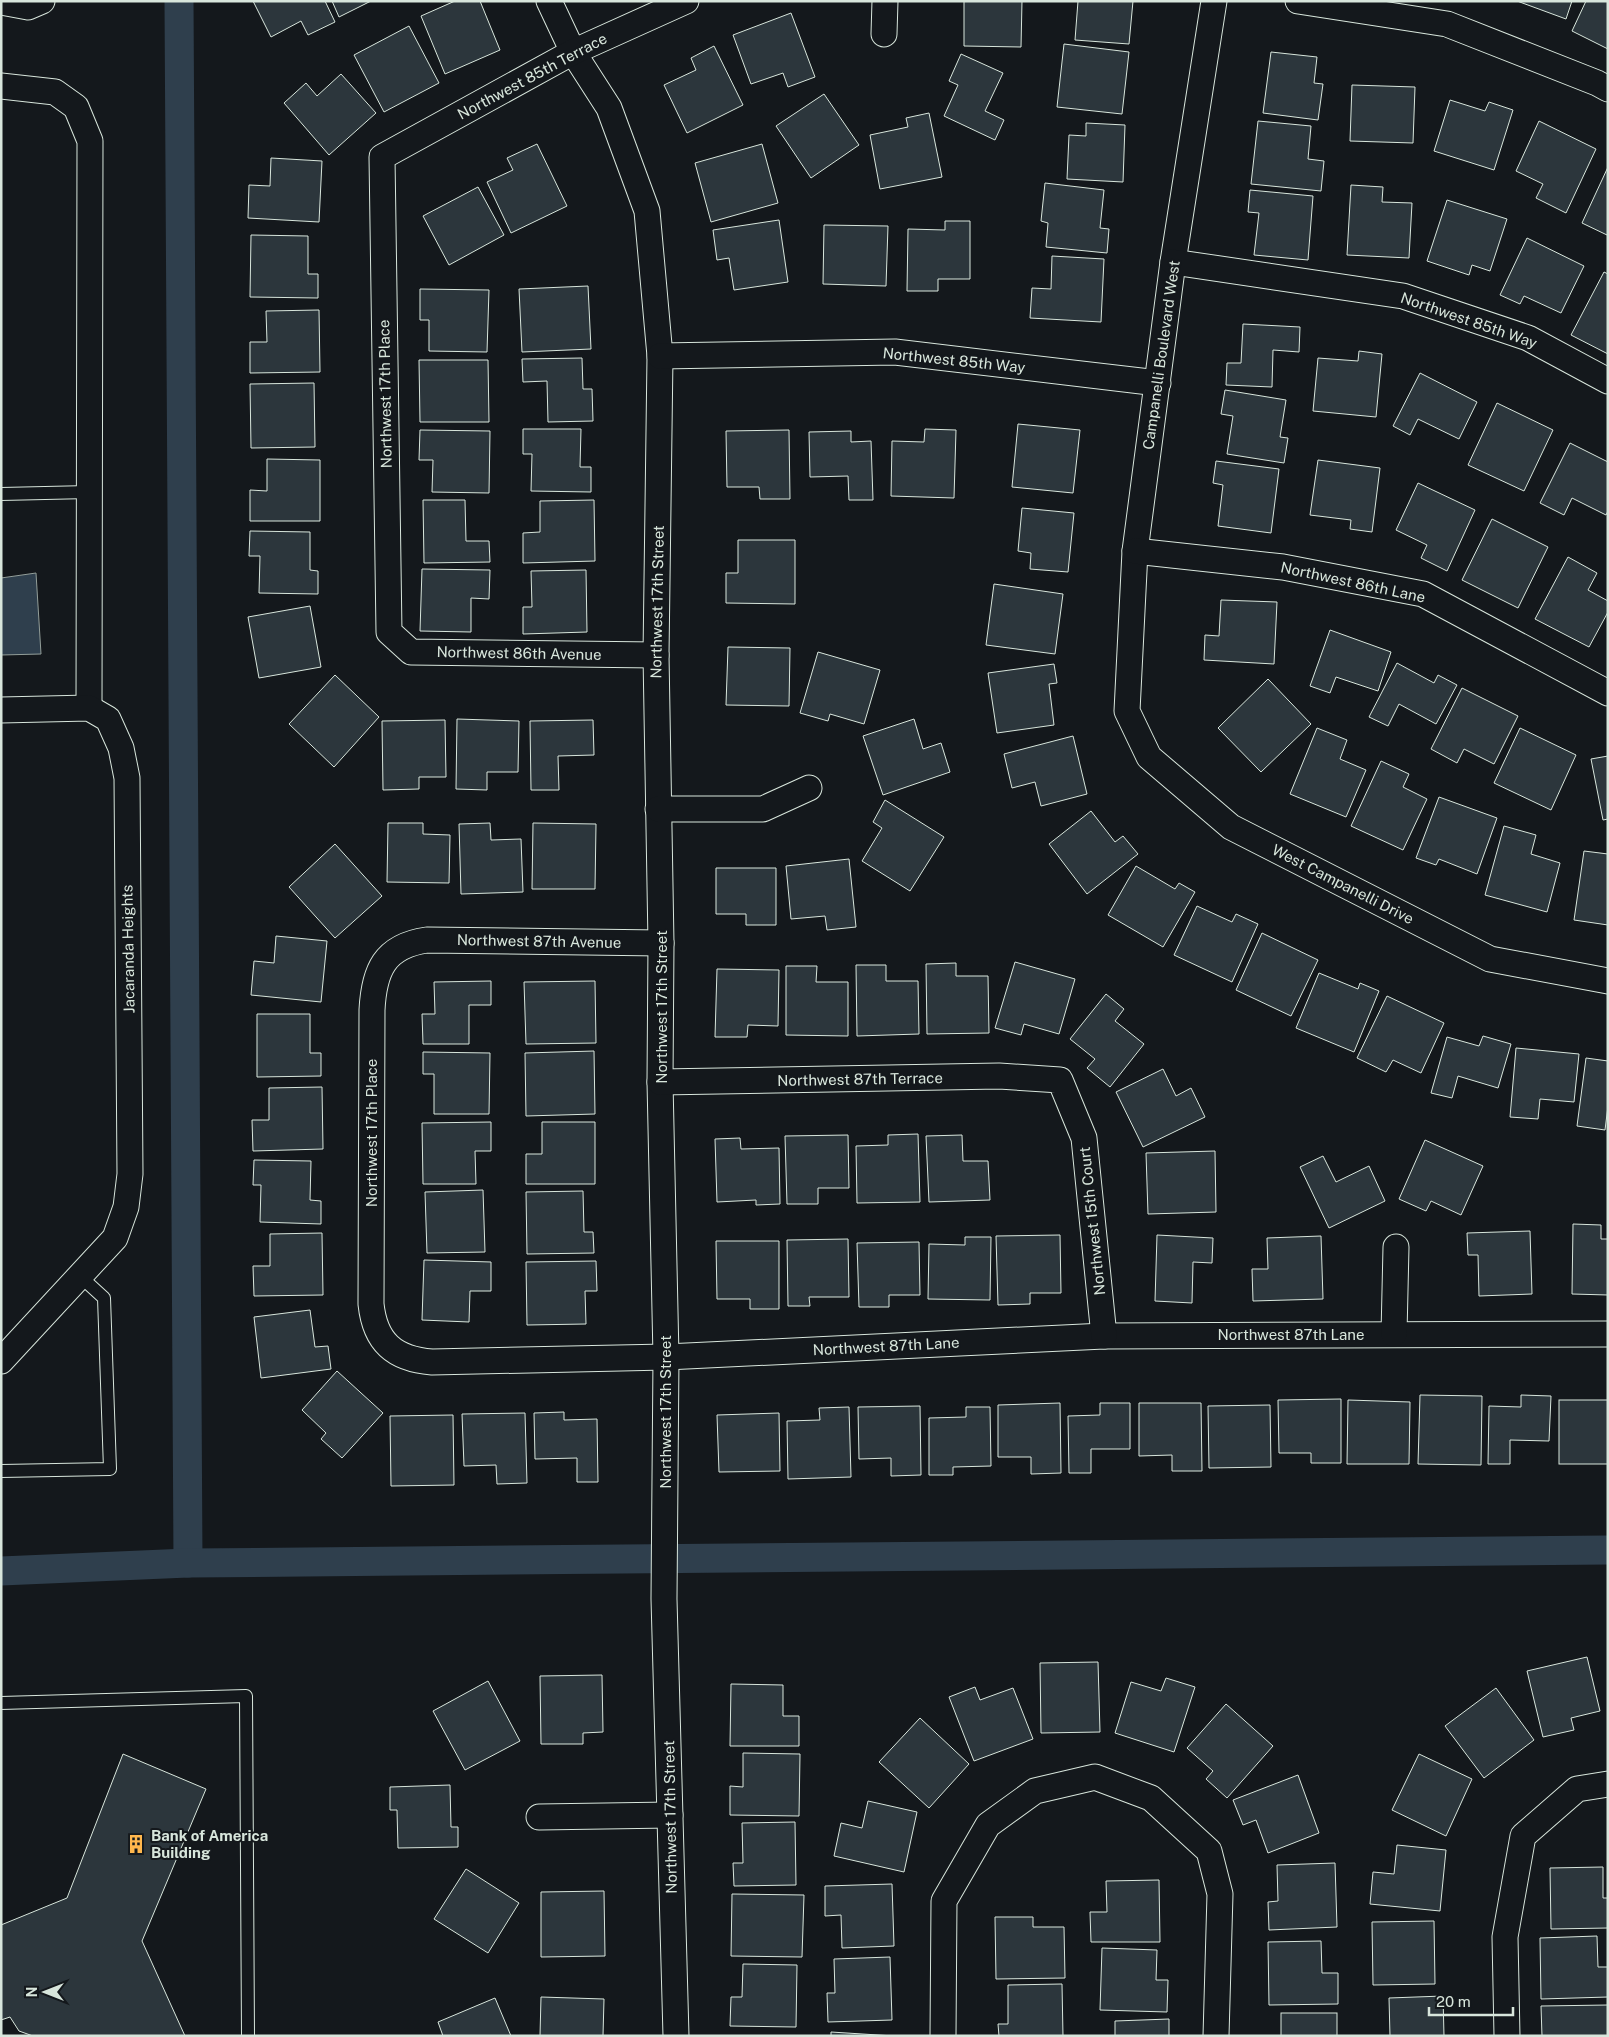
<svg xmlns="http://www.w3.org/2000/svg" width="1609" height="2037" viewBox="0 0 1609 2037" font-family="'Public Sans',sans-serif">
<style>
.water{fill:#2f3f4d;stroke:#939e99}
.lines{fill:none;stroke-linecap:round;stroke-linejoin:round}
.canal{stroke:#2f3f4d;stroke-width:29}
.building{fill:#2c363c;stroke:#d8e6dc}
.lane-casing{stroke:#d8e6dc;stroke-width:14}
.street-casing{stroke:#d8e6dc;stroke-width:27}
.lane{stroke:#14181c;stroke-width:12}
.street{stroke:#14181c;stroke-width:25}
.labels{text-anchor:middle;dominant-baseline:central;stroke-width:4;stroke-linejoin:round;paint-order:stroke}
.street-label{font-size:15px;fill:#d8e6dc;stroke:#14181c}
.poi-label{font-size:15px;font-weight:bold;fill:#d8e6dc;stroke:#14181c;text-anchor:start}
</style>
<rect width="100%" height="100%" fill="#14181c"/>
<polygon class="water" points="36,573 41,654 1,655 1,578"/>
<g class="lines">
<g class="canal">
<polyline points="179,1 188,1563"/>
<polyline points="1,1571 188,1563 1608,1550"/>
</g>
</g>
<g class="building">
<polygon points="253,1 325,1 335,22 308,35 301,21 271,37"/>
<polygon points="332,1 371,1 339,17"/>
<polygon points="455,1 480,1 500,50 445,74 421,16"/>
<polygon points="964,1 1022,1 1021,47 964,46"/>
<polygon points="1078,1 1133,1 1129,44 1075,40"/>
<polygon points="1517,1 1572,1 1566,19"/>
<polygon points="1586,1 1608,1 1608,49 1572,31"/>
<polygon points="791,13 815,77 788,87 783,73 751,84 733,35"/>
<polygon points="409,26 439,83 384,112 354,55"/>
<polygon points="1064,44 1129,52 1122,114 1057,107"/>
<polygon points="714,46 743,105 687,133 664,85 696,70 691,58"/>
<polygon points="1271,52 1317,57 1314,83 1323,84 1318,120 1263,113"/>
<polygon points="961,54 1003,73 985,111 1004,120 995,140 944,116 958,85 949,81"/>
<polygon points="341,74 376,113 329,155 284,103 306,83 317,96"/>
<polygon points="1352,85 1415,87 1413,143 1350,141"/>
<polygon points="824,94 859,145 811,178 776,126"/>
<polygon points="1450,100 1485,111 1489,102 1513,110 1494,170 1434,151"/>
<polygon points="929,113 942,177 880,189 870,135 908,127 906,118"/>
<polygon points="1258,121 1311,126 1308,159 1324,161 1321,191 1251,184"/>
<polygon points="1539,121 1596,149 1566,213 1536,198 1543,184 1516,171"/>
<polygon points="1086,123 1125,125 1123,182 1067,179 1069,135 1086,136"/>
<polygon points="537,144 567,206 511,233 487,182 513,170 507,158"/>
<polygon points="762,144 778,203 711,222 695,163"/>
<polygon points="271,158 322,161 319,222 248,218 249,185 270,186"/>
<polygon points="1608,167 1608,232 1607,235 1582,223"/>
<polygon points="1045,183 1104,190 1100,228 1109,229 1107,253 1046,247 1048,223 1041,221"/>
<polygon points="1351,185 1383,187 1382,202 1412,203 1409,258 1347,255"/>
<polygon points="478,187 504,235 449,265 423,216"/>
<polygon points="1250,190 1313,196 1308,260 1254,255 1259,213 1248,212"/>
<polygon points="1447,200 1507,219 1490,271 1472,265 1469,275 1427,261"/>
<polygon points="779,220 788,282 734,290 729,258 717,260 713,230"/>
<polygon points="945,221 970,221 970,279 938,279 938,291 907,291 908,229 945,230"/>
<polygon points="824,225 888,226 886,286 823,284"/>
<polygon points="251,235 308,236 308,274 318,274 318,298 250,297"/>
<polygon points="1527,238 1584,266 1561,313 1524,296 1520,304 1500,295"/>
<polygon points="1052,256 1104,259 1101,322 1030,318 1032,288 1051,289"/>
<polygon points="1604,272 1608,274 1608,354 1571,335"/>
<polygon points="588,286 591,349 522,352 519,289"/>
<polygon points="420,289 489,290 487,352 429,351 429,320 420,320"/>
<polygon points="319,310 320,372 250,373 250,342 267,342 266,311"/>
<polygon points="1243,324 1300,327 1299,352 1273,350 1272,387 1226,385 1227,363 1241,363"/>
<polygon points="1359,351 1382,354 1376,417 1313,411 1318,358 1358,361"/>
<polygon points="582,358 583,389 592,389 593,421 548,422 547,381 523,382 522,359"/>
<polygon points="419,360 488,360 489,422 420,422"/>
<polygon points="1420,373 1477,402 1459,439 1418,419 1410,435 1393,426"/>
<polygon points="314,383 315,447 251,448 250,384"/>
<polygon points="1225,390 1286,400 1280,437 1288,438 1284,463 1227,454 1233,416 1221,414"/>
<polygon points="1497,403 1553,430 1524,491 1468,465"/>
<polygon points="1018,424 1080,430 1073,493 1012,487"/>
<polygon points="523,429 581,429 580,467 591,467 591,492 531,491 532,454 523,454"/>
<polygon points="925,429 956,430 954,498 891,496 892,441 924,442"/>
<polygon points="420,430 490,431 489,493 432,492 433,460 419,460"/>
<polygon points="789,430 790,499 760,499 759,487 727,487 726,431"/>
<polygon points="851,431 851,442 871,441 873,500 849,500 848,476 810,477 809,432"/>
<polygon points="1570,443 1608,462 1608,511 1606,515 1572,498 1564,515 1540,503"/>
<polygon points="267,459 320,460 320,521 250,521 250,490 267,491"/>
<polygon points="1318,460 1380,468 1372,532 1350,529 1351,520 1310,515"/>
<polygon points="1216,461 1279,469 1271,533 1218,526 1223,485 1213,483"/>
<polygon points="1418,483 1475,510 1447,571 1421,558 1427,545 1396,530"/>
<polygon points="423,500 465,500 466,541 489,541 490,562 424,563"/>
<polygon points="594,500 595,561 523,563 523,533 540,532 540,501"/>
<polygon points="1022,508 1074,513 1068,572 1030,569 1031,553 1018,551"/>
<polygon points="1492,519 1548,547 1518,608 1462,580"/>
<polygon points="250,531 310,532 310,570 318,571 318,594 259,593 260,556 249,556"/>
<polygon points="738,540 795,540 795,604 726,603 726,573 738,573"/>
<polygon points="1568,557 1597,573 1588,590 1608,601 1608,612 1589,647 1535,619"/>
<polygon points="422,569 490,570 489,599 471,598 471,632 420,631"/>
<polygon points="586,570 587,632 523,634 523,607 532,607 531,571"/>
<polygon points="994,584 1063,594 1055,654 986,645"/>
<polygon points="1221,600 1277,602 1274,664 1204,660 1205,635 1219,636"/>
<polygon points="310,606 321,667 259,678 248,617"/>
<polygon points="1330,630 1391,652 1378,691 1336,677 1330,693 1310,686"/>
<polygon points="728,647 790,648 789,706 726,705"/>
<polygon points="818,652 880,670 864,724 830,714 828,721 800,713"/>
<polygon points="1397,663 1434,683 1438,675 1457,685 1436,724 1399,704 1388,726 1369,717"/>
<polygon points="1054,664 1057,683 1049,684 1054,725 997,733 988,673"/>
<polygon points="335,675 379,717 334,767 289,724"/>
<polygon points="1268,679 1311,724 1261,772 1218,728"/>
<polygon points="1462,688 1518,716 1494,764 1464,749 1457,763 1431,749"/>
<polygon points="457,719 519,721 518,772 487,772 487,790 456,789"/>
<polygon points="914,719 923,749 941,743 950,772 883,795 863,736"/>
<polygon points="445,720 446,777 419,777 419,789 383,790 382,721"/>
<polygon points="593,720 594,755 558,756 559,790 531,790 530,721"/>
<polygon points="1317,728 1347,740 1340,759 1366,770 1346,817 1290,794"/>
<polygon points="1520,728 1576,755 1551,810 1494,783"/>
<polygon points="1073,736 1087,794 1041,806 1035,782 1012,788 1004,754"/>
<polygon points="1608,756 1608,819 1603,820 1591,759"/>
<polygon points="1381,761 1409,774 1403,787 1427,799 1403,850 1351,826"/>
<polygon points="1439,797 1497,818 1477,874 1439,859 1436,865 1416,858"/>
<polygon points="885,800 944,837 910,891 862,861 882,828 873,822"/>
<polygon points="1091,811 1115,842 1123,836 1138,854 1087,894 1049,844"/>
<polygon points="388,823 423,823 423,834 450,835 449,883 387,882"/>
<polygon points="490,823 491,840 521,839 523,892 461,894 459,824"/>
<polygon points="533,823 596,824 595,889 532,889"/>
<polygon points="1504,826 1536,835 1531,854 1560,863 1547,912 1485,895"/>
<polygon points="335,844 382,896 335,938 289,887"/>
<polygon points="1584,851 1608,854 1608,925 1574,920"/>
<polygon points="849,859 856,927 827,930 825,916 791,919 786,866"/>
<polygon points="1136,866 1175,889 1179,883 1195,892 1163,947 1108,915"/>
<polygon points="716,868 776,868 776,925 746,925 746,914 716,914"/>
<polygon points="1197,906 1232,922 1236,914 1258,924 1232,982 1174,955"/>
<polygon points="1262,933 1318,960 1291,1016 1236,990"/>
<polygon points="276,936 327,941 321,1002 251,995 254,961 274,963"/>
<polygon points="1015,962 1075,979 1059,1034 1024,1024 1021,1035 995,1028"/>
<polygon points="956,963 956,976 988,976 989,1033 927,1034 926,964"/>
<polygon points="856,965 886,965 886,981 918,981 919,1034 857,1036"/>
<polygon points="786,966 817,966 816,982 848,982 848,1036 786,1035"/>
<polygon points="717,969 779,970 778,1026 748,1025 747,1037 715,1037"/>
<polygon points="1319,973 1358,989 1360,983 1379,991 1354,1052 1296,1028"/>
<polygon points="491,981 491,1005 469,1005 469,1044 423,1044 422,1014 435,1014 434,982"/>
<polygon points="595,981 596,1043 526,1044 524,982"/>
<polygon points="1106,994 1124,1009 1115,1021 1144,1044 1110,1087 1087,1068 1095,1059 1070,1039"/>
<polygon points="1387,996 1444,1023 1421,1073 1393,1060 1386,1072 1357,1058"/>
<polygon points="257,1014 310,1014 310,1053 321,1053 321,1076 257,1077"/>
<polygon points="1483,1036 1511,1044 1498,1088 1458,1076 1452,1098 1431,1093 1447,1037 1479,1046"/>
<polygon points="1516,1048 1579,1054 1574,1102 1540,1099 1538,1119 1510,1117"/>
<polygon points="594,1051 595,1114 526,1116 525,1053"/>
<polygon points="423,1052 490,1053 489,1114 434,1114 434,1074 423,1074"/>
<polygon points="1586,1058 1608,1061 1608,1106 1605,1130 1577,1126"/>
<polygon points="1163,1069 1176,1096 1191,1088 1205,1117 1143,1147 1116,1092"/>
<polygon points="322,1087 323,1149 253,1151 252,1120 269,1120 269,1088"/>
<polygon points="491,1122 491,1151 475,1151 476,1184 423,1184 422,1123"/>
<polygon points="542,1122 595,1122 595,1184 526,1184 526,1154 542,1154"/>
<polygon points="918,1134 920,1202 857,1203 856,1146 888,1145 888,1135"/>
<polygon points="848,1135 849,1188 818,1188 818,1204 787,1204 785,1136"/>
<polygon points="962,1135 963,1161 988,1161 990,1200 929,1202 926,1136"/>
<polygon points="740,1138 741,1149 779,1148 780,1204 756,1205 756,1200 717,1202 715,1139"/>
<polygon points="1425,1140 1483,1166 1461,1215 1431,1201 1426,1211 1399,1199"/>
<polygon points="1215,1151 1216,1212 1148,1214 1146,1153"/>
<polygon points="1323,1156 1336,1182 1369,1166 1385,1201 1329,1228 1300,1167"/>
<polygon points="254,1160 311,1161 310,1200 321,1201 321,1224 260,1222 261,1185 253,1185"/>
<polygon points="483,1190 485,1252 427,1253 425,1192"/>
<polygon points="583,1191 584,1232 593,1232 594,1253 527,1254 526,1192"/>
<polygon points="1573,1224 1601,1225 1601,1239 1608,1239 1608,1295 1572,1294"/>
<polygon points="1530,1231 1532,1294 1479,1296 1478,1255 1468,1255 1467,1233"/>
<polygon points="322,1233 323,1295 254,1296 253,1266 270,1266 270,1234"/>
<polygon points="1060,1235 1061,1293 1030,1293 1030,1304 998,1305 996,1236"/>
<polygon points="1157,1235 1213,1238 1212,1263 1193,1262 1192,1303 1155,1301"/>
<polygon points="1321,1236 1323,1299 1253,1301 1252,1269 1268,1269 1267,1238"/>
<polygon points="965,1237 991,1237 990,1300 928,1299 929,1244 965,1245"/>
<polygon points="848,1239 849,1297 809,1297 810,1306 788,1306 787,1240"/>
<polygon points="716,1241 779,1241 779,1309 750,1309 750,1299 717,1299"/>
<polygon points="919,1242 920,1295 889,1295 889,1307 859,1307 857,1243"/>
<polygon points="424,1260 491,1262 491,1291 470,1291 469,1322 422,1320"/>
<polygon points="596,1261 597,1291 585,1291 586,1324 527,1325 526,1262"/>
<polygon points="310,1310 315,1347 328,1346 331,1369 261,1378 254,1317"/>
<polygon points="337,1371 383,1413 342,1458 321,1439 326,1433 302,1410"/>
<polygon points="1420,1395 1482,1396 1481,1465 1418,1464"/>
<polygon points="1521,1395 1551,1396 1549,1441 1510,1440 1510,1464 1488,1464 1489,1406 1521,1407"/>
<polygon points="1341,1399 1341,1463 1311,1463 1311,1453 1279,1453 1278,1400"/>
<polygon points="1348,1400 1410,1402 1409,1464 1347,1464"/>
<rect x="1559" y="1400" width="49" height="64"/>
<polygon points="1060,1403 1061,1473 1031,1474 1031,1457 998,1457 998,1405"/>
<polygon points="1100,1403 1130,1403 1130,1449 1091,1449 1091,1473 1069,1473 1068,1416 1100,1415"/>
<polygon points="1139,1403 1201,1403 1202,1471 1172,1471 1172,1455 1139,1456"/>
<polygon points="1270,1405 1271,1467 1209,1468 1208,1406"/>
<polygon points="920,1406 921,1475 891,1476 891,1458 859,1459 858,1407"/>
<polygon points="849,1407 851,1477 788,1479 787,1421 820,1420 819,1408"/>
<polygon points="966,1407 990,1407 991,1466 953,1467 953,1475 929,1475 929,1418 966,1417"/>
<polygon points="564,1412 564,1420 597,1419 598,1482 577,1482 577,1458 535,1459 534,1413"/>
<polygon points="525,1413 527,1483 497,1484 496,1465 464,1466 462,1414"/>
<polygon points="779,1413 780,1471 719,1472 717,1415"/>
<polygon points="453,1415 454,1485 391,1486 390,1416"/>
<polygon points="1587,1657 1600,1711 1571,1718 1574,1730 1543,1737 1527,1671"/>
<polygon points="1098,1662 1100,1732 1041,1733 1040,1663"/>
<polygon points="602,1675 603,1732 583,1733 583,1744 541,1744 540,1676"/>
<polygon points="1166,1678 1195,1687 1174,1752 1115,1733 1131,1682 1161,1691"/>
<polygon points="488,1681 520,1741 465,1770 433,1711"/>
<polygon points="731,1684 783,1685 783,1716 799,1716 799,1746 730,1746"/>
<polygon points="975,1687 980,1700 1013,1688 1033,1739 974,1761 949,1697"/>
<polygon points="1496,1688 1534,1740 1484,1778 1445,1726"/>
<polygon points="1226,1704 1273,1746 1227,1798 1206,1779 1213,1771 1187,1748"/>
<polygon points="920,1718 969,1764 929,1808 879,1762"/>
<polygon points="743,1753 800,1754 799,1816 730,1815 730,1786 743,1787"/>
<polygon points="123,1754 206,1789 142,1941 185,2036 33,2036 19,2031 10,2017 1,2020 1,1925 67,1898"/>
<polygon points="1419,1754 1472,1779 1446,1836 1392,1810"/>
<polygon points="1298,1775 1319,1833 1268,1853 1256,1820 1243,1825 1233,1800"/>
<polygon points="450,1785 451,1827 458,1827 458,1847 398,1848 397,1810 390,1810 390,1787"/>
<polygon points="868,1801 917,1812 904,1872 834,1856 841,1823 862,1828"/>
<polygon points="795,1822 796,1885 734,1886 733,1863 743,1863 742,1823"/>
<polygon points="1397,1845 1446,1850 1440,1911 1370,1904 1373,1872 1394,1874"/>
<polygon points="1335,1863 1337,1927 1269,1930 1268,1902 1278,1901 1277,1865"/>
<polygon points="1603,1867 1603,1898 1608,1898 1608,1928 1551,1929 1550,1868"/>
<polygon points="466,1869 519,1903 488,1953 434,1919"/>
<polygon points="1159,1880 1160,1942 1091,1942 1090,1912 1107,1912 1106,1881"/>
<polygon points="892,1884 894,1946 842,1948 841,1915 825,1916 825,1886"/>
<polygon points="604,1891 605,1956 541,1957 541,1892"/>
<polygon points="732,1894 804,1895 802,1957 731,1956"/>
<polygon points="995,1917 1033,1917 1033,1927 1064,1927 1065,1978 996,1979"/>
<polygon points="1434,1921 1435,1984 1373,1985 1372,1922"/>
<polygon points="1597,1936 1598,1967 1608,1967 1608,1997 1541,1999 1540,1938"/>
<polygon points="1321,1941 1322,1973 1338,1973 1338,2004 1269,2005 1268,1942"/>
<polygon points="1102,1948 1157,1950 1156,1980 1168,1980 1167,2012 1100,2010"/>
<polygon points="890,1957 892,2020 828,2022 827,1993 835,1993 834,1959"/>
<polygon points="743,1964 797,1965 796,2027 730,2026 731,1997 742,1997"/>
<polygon points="1062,1984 1063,2036 999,2036 998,2024 1008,2024 1008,1985"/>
<polygon points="1443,1996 1444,2036 1390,2036 1389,1998"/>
<polygon points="541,1997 604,1999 603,2036 540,2036"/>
<polygon points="495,1998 511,2036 443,2036 438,2022"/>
<polygon points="1608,2005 1608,2036 1542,2036 1541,2006"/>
<rect x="1281" y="2013" width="56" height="23"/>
<polygon points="1169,2019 1169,2036 1115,2036 1115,2021"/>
<polygon points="831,2032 894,2036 831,2036"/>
</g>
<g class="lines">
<g class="lane-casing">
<g id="lane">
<polyline points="1,494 89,492"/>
<polyline points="1,1471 110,1469 104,1298 80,1276"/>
<polyline points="1,1703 246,1696 248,2036"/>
</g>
</g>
<g class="street-casing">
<g id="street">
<polyline points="549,1 573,52 609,108 647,211 660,356 656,655 661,943 660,1082 666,1357 664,1599 676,2036"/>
<polyline points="1214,1 1173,262 1135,551 1127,711 1149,757 1231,827 1490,959 1608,981"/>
<polyline points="1298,1 1447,24 1597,83 1608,89"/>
<polyline points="1,2 28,7 42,1"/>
<polyline points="884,34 885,1"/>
<polyline points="1,86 55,92 76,107 90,141 89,708"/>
<polyline points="1173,262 1403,296 1528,338 1608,381"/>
<polyline points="660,356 895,352 1158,383"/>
<polyline points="1135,551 1283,567 1423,594 1608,693"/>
<polyline points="656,655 411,652 389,632 382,157 573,52 686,1"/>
<polyline points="1,710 89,708 108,719 121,748 127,778 130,1174 126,1207 115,1238 1,1361"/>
<polyline points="658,809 763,809 809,788"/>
<path d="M661,943L427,940C384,946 374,971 372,1010L371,1304C375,1342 394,1359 432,1362L666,1357L1104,1336L1608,1334"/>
<polyline points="660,1082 999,1076 1060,1080 1084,1138 1104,1336"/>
<polyline points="1394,1334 1396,1247"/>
<polyline points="539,1817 670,1815"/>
<polyline points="943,2036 944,1901 988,1825 1035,1791 1095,1777 1151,1798 1209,1851 1220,1894 1216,2036"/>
<polyline points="1507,2036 1505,1937 1523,1836 1577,1789 1608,1784"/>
</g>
</g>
<use href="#lane" class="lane"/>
<use href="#street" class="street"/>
</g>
<defs>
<g id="building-bare" transform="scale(1.5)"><path d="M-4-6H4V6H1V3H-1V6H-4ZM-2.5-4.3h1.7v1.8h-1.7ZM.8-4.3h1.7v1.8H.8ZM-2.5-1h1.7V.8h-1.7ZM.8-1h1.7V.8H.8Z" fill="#ffb74d" stroke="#14181c" stroke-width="2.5" paint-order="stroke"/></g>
</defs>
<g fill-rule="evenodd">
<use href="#building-bare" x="136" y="1844"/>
</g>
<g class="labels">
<g class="street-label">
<text transform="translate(532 76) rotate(-28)">Northwest 85th Terrace</text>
<text transform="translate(1469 320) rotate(19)">Northwest 85th Way</text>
<text transform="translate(1161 355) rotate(-82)">Campanelli Boulevard West</text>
<text transform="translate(954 360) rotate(6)">Northwest 85th Way</text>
<text transform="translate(385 394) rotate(-91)">Northwest 17th Place</text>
<text transform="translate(1353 582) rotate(12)">Northwest 86th Lane</text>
<text transform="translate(657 602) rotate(-89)">Northwest 17th Street</text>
<text transform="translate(519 653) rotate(1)">Northwest 86th Avenue</text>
<text transform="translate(1343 884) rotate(27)">West Campanelli Drive</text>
<text transform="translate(539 941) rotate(1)">Northwest 87th Avenue</text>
<text transform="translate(128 949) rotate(-91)">Jacaranda Heights</text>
<text transform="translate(661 1007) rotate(-90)">Northwest 17th Street</text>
<text transform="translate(860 1079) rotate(-1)">Northwest 87th Terrace</text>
<text transform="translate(371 1133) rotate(-90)">Northwest 17th Place</text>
<text transform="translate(1092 1221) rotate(-96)">Northwest 15th Court</text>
<text x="1291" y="1334">Northwest 87th Lane</text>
<text transform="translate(886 1346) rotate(-3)">Northwest 87th Lane</text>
<text transform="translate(665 1412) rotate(-90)">Northwest 17th Street</text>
<text transform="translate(670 1817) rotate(-91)">Northwest 17th Street</text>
</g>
<g class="poi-label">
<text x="151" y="1835">Bank of America<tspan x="151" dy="17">Building</tspan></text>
</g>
</g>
<rect width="1609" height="2037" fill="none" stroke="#d8e6dc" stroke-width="5"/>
<g transform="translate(45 1992) rotate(270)" stroke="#14181c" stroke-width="4" paint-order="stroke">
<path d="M0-4L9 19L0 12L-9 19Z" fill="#d8e6dc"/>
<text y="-8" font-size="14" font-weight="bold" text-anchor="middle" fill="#d8e6dc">N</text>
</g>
<path d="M1429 2007v8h84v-8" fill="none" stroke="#d8e6dc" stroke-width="2.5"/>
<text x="1436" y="2007" font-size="15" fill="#d8e6dc" stroke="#14181c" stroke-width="4" paint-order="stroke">20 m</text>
</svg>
